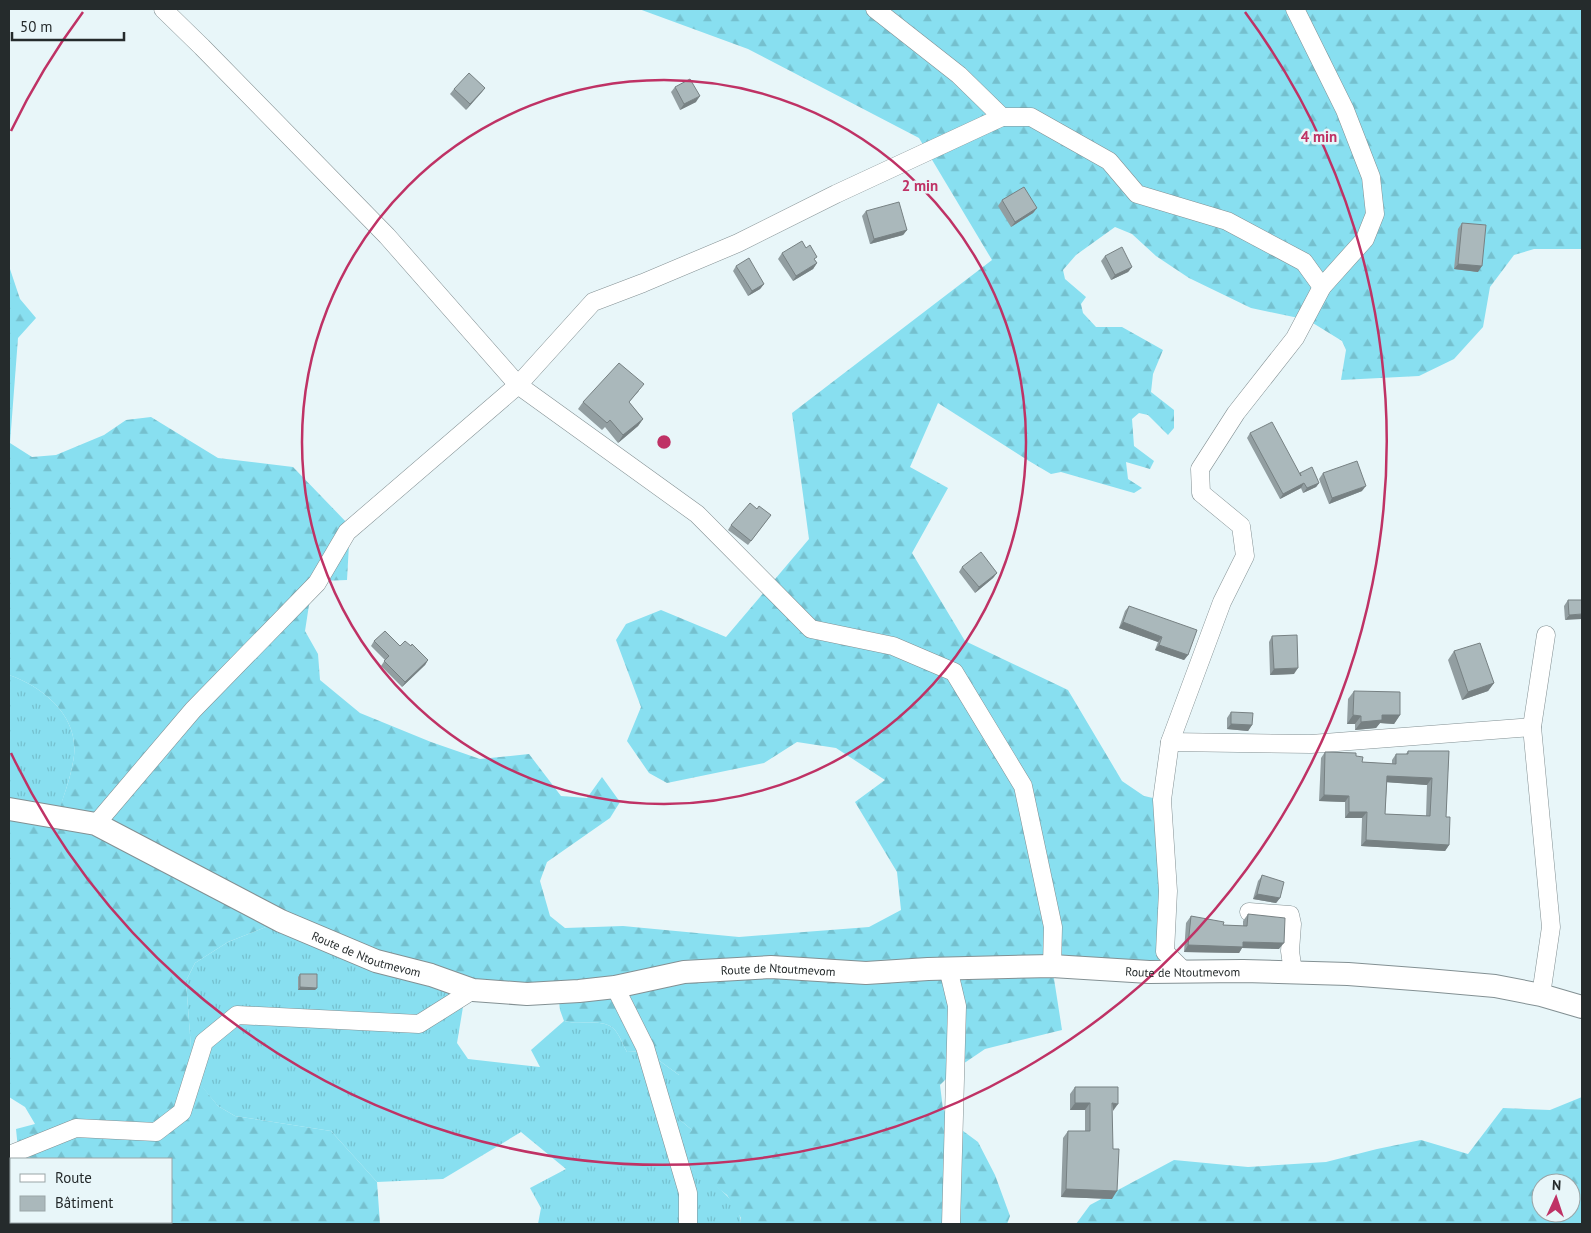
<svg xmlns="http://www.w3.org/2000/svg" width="1591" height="1233" viewBox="0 0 1591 1233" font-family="'PT Sans',sans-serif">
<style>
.grass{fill:url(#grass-tufts)}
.forest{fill:url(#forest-firs);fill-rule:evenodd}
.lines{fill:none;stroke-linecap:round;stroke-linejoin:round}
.minor-casing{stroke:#839093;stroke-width:19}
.tertiary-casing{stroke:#839093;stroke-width:24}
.minor{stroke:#fff;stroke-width:18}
.tertiary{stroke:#fff;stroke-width:22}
.wall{fill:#929ea1;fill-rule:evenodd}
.shaded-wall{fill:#778183}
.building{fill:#aab8bb;stroke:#778183;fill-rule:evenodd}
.ring{fill:none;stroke:#bf3265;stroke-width:2.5}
.labels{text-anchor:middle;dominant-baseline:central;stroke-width:5;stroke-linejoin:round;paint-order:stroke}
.street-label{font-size:12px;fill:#252b2c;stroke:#e8f6f9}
.centre{fill:#bf3265;stroke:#e8f6f9;stroke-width:2.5}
.ring-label{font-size:15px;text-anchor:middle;font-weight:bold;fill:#bf3265;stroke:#e8f6f9;stroke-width:5;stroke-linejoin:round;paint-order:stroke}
</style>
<defs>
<pattern id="grass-tufts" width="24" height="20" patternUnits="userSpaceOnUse" patternTransform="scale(1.25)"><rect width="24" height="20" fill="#88dff0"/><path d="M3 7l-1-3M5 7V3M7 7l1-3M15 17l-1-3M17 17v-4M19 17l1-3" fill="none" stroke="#75c0ce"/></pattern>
<pattern id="forest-firs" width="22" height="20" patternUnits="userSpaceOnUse" patternTransform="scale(1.25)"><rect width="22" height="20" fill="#88dff0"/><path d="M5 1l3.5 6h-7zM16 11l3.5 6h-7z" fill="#75c0ce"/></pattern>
</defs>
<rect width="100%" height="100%" fill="#e8f6f9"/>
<g class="grass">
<path d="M9,675C46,688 82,719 73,762C70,781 62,799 57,818L9,809Z"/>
<path d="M281,921L473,990L463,1007L457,1043L468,1059L540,1067L531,1050L564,1021C580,1026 603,1017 615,1030C620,1036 623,1045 627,1052L646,1051L679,1075L680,1120L692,1130L684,1163C702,1176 742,1199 741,1224H538L541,1208L530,1188L566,1169L521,1132L443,1179L377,1182L331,1131L235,1116L218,1106L193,1076L186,981L195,963L228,942Z"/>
</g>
<g class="forest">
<path d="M639,9H1582V249H1534L1514,255L1490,287L1483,327L1454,359L1419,376L1341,380L1346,350L1342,341L1308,320L1251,308L1189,278L1156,256L1132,234L1115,227L1076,255L1063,270L1065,279L1086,297L1081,304L1083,313L1096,327H1122L1163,350L1153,374L1151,392L1174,410V428L1168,435L1148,415L1139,413L1132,419L1134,446L1154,461L1150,469L1126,462L1128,479L1142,488L1134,493L1061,472L1051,474L1029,461L938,403L910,467L948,488L912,553L965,641L1068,690L1122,781L1144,796L1162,800L1165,952L1185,972L1052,966L1062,1030L985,1049L957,1068L940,1085L943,1109L955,1125L978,1142L995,1175L1010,1216L1007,1224H741V1218L727,1195L684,1163L677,1150L692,1130L680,1120L669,1096L679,1075L646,1051L627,1052C623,1045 620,1036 615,1030C603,1017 580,1026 564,1021L560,1010L558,992L473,990L281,921L228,942L195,963L186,981L193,1075L218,1106L235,1116L331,1131L377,1182L380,1224H9V1171L11,1170V1222H171V1159H19L16,1129L35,1124L25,1107L9,1097V809L57,817C62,799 70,781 73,762C82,719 46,688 9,675V266L20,299L36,318L18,338L10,443L32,457L56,455L104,435L126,420L151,417L218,458L293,467L350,526L347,580L321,581L309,605L305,631L318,654L320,680L360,713L431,742L480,759L529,754L561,796L587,798L602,777L620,802L610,818L547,862L540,881L550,916L565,928L623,926L739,937L869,927L901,910L897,872L855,802L885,780L836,748L797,742L764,763L667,783L649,773L627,741L641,707L616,640L626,624L661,610L726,637L809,539L792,413L992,260L919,138L748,49Z"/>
<path d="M1582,1097V1224H1076L1090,1205L1174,1160L1248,1167L1326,1162L1377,1149L1421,1140L1468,1154L1503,1108L1550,1110ZM1541,1183H1571V1213H1541Z"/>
</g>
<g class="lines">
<g class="minor-casing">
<g id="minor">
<polyline points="163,9 202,47 387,236 518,385 697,514 811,629 893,646 954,672 1023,786 1053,927 1052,966"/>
<polyline points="875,9 959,75 1002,117"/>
<polyline points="1170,742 1311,744 1532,727"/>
<polyline points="96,824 193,710 317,583 347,532 518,385 593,302 643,283 738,243 836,194 1002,117 1031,117 1109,161 1137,194 1227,221 1304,262 1322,287"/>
<polyline points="1249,912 1290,915 1292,924 1290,951 1293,972"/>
<polyline points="948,968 957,1006 951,1224"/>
<polyline points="1185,972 1165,952 1168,891 1162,800 1170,742 1222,602 1245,556 1241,526 1201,493 1200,469 1236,413 1295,338 1322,287 1365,239 1375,214 1371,177 1345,110 1295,9"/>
<polyline points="615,987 645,1047 688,1193 688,1224"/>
<polyline points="1541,995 1551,927 1532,727 1546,635"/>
<polyline points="9,1158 14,1153 76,1128 156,1132 182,1112 204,1042 237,1015 419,1024 473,990"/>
</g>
</g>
<g class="tertiary-casing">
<g id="tertiary">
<path id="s1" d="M9,809L96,824L281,921L376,961L431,975L473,990L527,994L579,991L615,987L684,972L771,967L866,973L928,969L1052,966L1149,972L1243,971L1348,974L1427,980L1495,986L1541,995L1582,1007"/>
</g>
</g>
<use href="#minor" class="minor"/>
<use href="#tertiary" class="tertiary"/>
</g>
<g class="wall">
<polygon points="675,87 696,102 680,110 671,92"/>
<polygon points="485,88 481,93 466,110 450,94 454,89"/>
<polygon points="1002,200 1037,208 1033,213 1011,227 998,206"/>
<polygon points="866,211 907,230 903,235 870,244 862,216"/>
<polygon points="1462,223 1478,272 1454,269 1458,229"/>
<polygon points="782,253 815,260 817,263 813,269 793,281 778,259"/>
<polygon points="1105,256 1132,267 1128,272 1111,280 1101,261"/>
<polygon points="736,266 764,284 760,289 748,296 733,271"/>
<polygon points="639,391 629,402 643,419 638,426 618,443 605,427 602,430 578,409 583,402"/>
<polygon points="1250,433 1299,473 1319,483 1316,487 1303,493 1301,488 1280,499 1247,438"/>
<polygon points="1323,473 1362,491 1329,504 1319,479"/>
<polygon points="771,515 748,545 728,530 731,525"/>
<polygon points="962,567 997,573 993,578 975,593 959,572"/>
<polygon points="1568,600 1582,600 1565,620 1564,606"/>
<polygon points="1129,606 1188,655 1184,660 1155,650 1158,642 1119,628 1125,611"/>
<polygon points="1272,636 1294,674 1270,675 1269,642"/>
<polygon points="374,641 400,646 411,646 428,660 425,665 402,687 381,666 385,660 371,646"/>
<polygon points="1454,651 1494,683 1488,691 1462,700 1448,660"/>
<polygon points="1354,691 1400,715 1394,724 1380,723 1376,728 1355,730 1355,724 1347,724 1348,699"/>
<polygon points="1231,712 1252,725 1248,731 1227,729 1227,718"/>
<path d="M1408,751H1449L1446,817L1449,845L1445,851L1361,846L1362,818H1345V802L1319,801L1321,758L1325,752L1356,756L1362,762L1392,764V760L1396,754H1406ZM1387,782L1427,785L1426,816L1385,814Z"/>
<polygon points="1262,876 1280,898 1276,903 1253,899 1258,881"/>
<polygon points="1248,914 1279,949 1242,948 1239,953 1184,952 1186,923 1191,916 1223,925 1243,926 1243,921"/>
<polygon points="300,974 317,988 315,990 298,990 298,977"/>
<polygon points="1075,1087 1112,1111 1112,1199 1061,1197 1063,1138 1068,1131 1085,1131 1085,1110 1070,1110 1070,1094"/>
</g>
<g class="shaded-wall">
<polygon points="485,88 481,93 466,110 470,104"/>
<polygon points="700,96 696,102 680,110 684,104"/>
<polygon points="1037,208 1033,213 1011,227 1015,222"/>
<polygon points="907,230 903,235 870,244 874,239"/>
<polygon points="817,263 813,269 793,281 796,276"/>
<polygon points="1458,264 1482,266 1478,272 1454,269"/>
<polygon points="1132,267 1128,272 1111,280 1115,275"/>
<polygon points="764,284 760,289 748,296 752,291"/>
<polygon points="643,419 638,426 618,443 623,435"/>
<polygon points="1304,483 1301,488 1280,499 1283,494"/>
<polygon points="1319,483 1316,487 1303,493 1307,488"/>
<polygon points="1366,486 1362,491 1329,504 1332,498"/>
<polygon points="997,573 993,578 975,593 979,587"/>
<polygon points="1582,614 1582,619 1565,620 1569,615"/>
<polygon points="1123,622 1162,637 1158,642 1119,628"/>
<polygon points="1159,645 1188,655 1184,660 1155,650"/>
<polygon points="428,660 425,665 402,687 405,682"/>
<polygon points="1298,668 1294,674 1270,675 1274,669"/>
<polygon points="1494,683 1488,691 1462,700 1468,692"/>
<polygon points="1353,715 1361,716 1355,724 1347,724"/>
<polygon points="1382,715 1400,715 1394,724 1380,723 1376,728 1355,730 1361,722"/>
<polygon points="1231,724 1252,725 1248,731 1227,729"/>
<polygon points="1387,776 1432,778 1427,785 1383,782"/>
<polygon points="1324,795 1349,796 1345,802 1319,801"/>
<polygon points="1349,812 1367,812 1362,818 1345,818"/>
<polygon points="1366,840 1449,845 1445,851 1361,846"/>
<polygon points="1257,894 1280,898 1276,903 1253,899"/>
<polygon points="1243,942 1284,943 1279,949 1242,948 1239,953 1184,952 1188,945"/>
<polygon points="300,987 317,988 315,990 298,990"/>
<polygon points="1075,1103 1090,1103 1085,1110 1070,1110"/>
<polygon points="1112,1103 1118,1104 1113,1111"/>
<polygon points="1066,1189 1117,1191 1112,1199 1061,1197"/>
</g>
<g class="building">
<polygon points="469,73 485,88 470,104 454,89"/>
<polygon points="690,79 700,96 684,104 675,87"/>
<polygon points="1024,187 1037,208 1015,222 1002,200"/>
<polygon points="899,202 907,230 874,239 866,211"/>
<polygon points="1462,223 1486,225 1482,266 1458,264"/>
<polygon points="802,241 806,248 810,245 817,257 814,259 817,263 796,276 782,253"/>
<polygon points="1122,247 1132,267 1115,275 1105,256"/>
<polygon points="749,258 764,284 752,291 736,266"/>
<polygon points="619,363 644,384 629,402 643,419 623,435 610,420 607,423 583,402"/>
<polygon points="1272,422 1301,476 1300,473 1312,467 1319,483 1307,488 1304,483 1283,494 1250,433"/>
<polygon points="1357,461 1366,486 1332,498 1323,473"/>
<polygon points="750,503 757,509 759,506 771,515 751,541 731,525"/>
<polygon points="981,552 997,573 979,587 962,567"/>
<polygon points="1568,600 1582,600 1582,614 1569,615"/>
<polygon points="1129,606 1197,630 1188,655 1159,645 1162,637 1123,622"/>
<polygon points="385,631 400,646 405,641 411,646 412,644 428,660 405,682 384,661 389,656 374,641"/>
<polygon points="1297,635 1298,668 1274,669 1272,636"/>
<polygon points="1480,643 1494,683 1468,692 1454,651"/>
<polygon points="1354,691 1400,692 1400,715 1382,715 1382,720 1361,722 1361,716 1353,715"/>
<polygon points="1231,712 1253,713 1252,725 1231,724"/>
<path d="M1408,751H1449L1446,817H1450L1449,845L1366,840L1367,812H1349V796L1324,795L1325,752L1356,753V756L1363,757L1362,762L1396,764V754H1408ZM1387,776L1432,778L1430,816L1385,814Z"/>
<polygon points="1262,875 1284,882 1280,898 1257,894"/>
<polygon points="1248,914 1285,918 1284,943 1243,942 1243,947 1188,945 1191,916 1224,922 1223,925 1247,926"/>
<polygon points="300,974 317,974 317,988 300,987"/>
<polygon points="1075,1087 1118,1087 1118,1104 1112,1103 1113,1149 1119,1149 1117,1191 1066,1189 1068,1131 1090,1131 1090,1103 1075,1103"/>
</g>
<g class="ring">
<circle cx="664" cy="442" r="362"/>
<path d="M11 131A723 723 0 0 1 83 12M1245 12A723 723 0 1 1 11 753"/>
</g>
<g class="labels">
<g class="street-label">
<text stroke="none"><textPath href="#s1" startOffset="389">Route de Ntoutmevom</textPath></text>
<text stroke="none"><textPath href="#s1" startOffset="809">Route de Ntoutmevom</textPath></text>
<text stroke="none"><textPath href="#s1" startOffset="1214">Route de Ntoutmevom</textPath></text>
</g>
</g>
<circle cx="664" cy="442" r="8" class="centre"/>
<g class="ring-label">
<text x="1319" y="142">4 min</text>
<text x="920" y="191">2 min</text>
</g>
<rect width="1591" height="1233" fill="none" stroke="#252b2c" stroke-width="20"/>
<rect x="10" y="1158" width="162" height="65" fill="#e8f6f9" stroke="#9aa5a7"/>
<rect x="20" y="1174" width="25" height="8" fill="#ffffff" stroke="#9aa5a7"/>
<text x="55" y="1183" font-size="15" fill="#252b2c">Route</text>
<rect x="20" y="1196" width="25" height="15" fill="#aab8bb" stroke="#9aa5a7"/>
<text x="55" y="1208" font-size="15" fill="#252b2c">Bâtiment</text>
<g transform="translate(1556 1198) rotate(3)"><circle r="24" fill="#e8f6f9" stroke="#9aa5a7"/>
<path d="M0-4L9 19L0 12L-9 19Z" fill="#bf3265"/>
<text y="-8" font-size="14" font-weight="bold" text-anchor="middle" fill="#252b2c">N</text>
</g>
<path d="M12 32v8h112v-8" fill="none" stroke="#252b2c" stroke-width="2.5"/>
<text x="20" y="32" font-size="15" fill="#252b2c" stroke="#e8f6f9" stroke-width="4" paint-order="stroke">50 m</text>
</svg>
